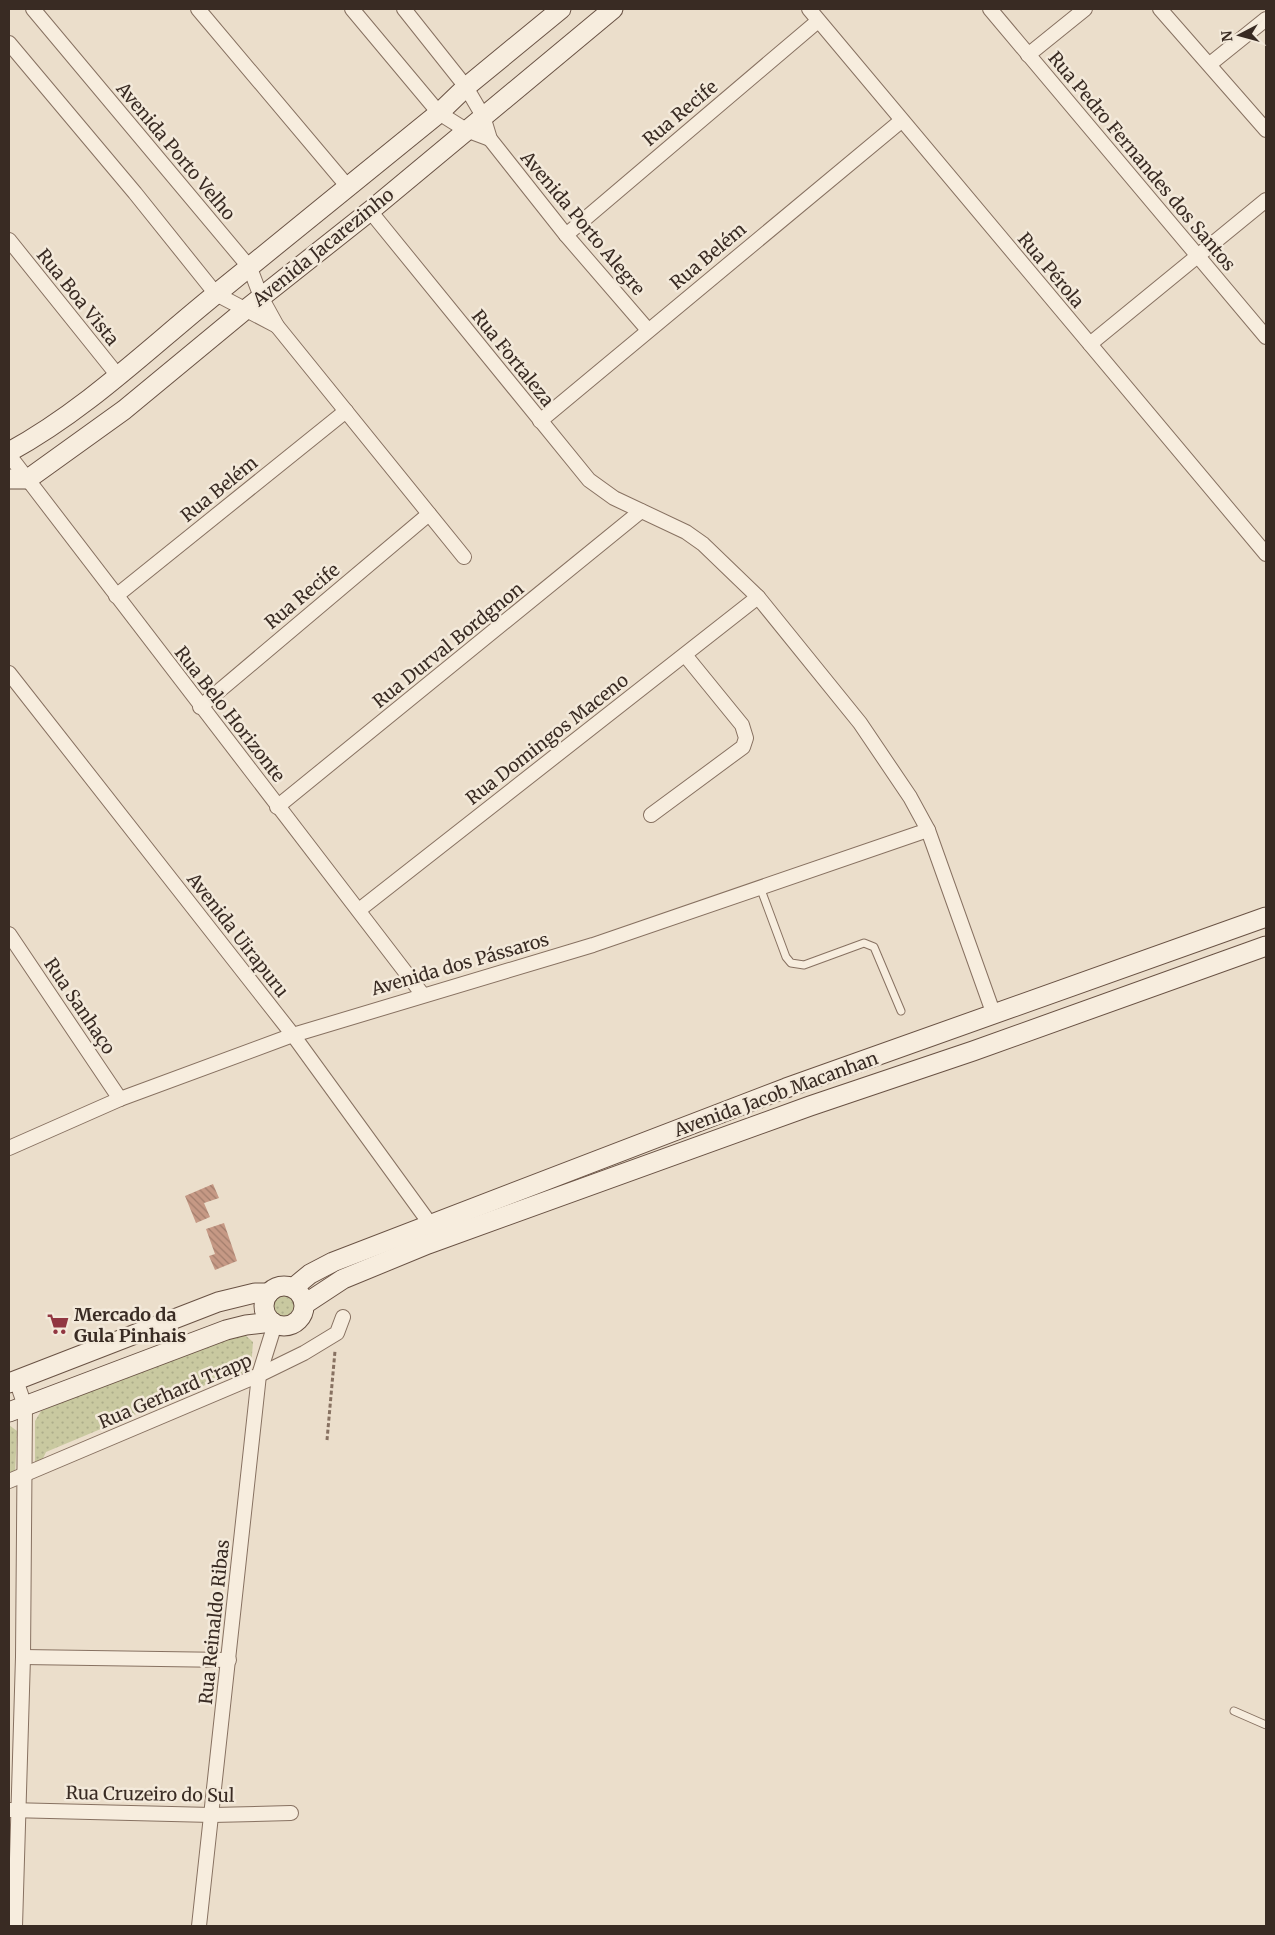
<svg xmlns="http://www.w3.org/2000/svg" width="1275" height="1935" viewBox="0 0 1275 1935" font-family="Merriweather,serif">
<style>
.grass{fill:url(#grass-dots)}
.building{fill:url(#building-back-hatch)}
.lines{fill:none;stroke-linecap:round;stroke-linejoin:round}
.lane-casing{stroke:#877161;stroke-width:9}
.street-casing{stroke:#877161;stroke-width:16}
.secondary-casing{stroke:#695244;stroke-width:21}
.path{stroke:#877161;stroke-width:3;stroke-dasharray:4 2.5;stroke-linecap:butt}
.lane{stroke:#f7edde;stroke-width:7}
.street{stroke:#f7edde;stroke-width:14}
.secondary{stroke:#f7edde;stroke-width:19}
.labels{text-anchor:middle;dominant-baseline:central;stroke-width:5;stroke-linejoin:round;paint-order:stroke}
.street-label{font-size:18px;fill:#392b23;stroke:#f3e9da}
.poi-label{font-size:18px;font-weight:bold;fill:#392b23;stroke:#f3e9da;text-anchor:start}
</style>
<defs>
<pattern id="grass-dots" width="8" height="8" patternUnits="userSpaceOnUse" patternTransform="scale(1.25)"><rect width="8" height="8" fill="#c9c9a0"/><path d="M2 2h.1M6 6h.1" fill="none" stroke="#adad8a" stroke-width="1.8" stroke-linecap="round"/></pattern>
<pattern id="building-back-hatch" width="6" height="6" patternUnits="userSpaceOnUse" patternTransform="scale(1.25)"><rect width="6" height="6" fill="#c69985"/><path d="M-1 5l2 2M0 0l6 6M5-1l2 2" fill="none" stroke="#a27d6c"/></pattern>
</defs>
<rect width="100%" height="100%" fill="#ebdecb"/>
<g class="grass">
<circle cx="284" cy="1306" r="17"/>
<polygon points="244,1334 253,1342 251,1368 248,1375 240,1377 234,1373 46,1452 40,1465 35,1461 35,1421 41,1411 222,1339"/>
<polygon points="9,1425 17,1431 15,1474 9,1478"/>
</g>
<g class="building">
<polygon points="213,1184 219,1198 204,1203 210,1217 196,1223 185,1196"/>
<polygon points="224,1223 237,1261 215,1270 209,1256 215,1254 206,1229"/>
</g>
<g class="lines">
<g class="lane-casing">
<g id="lane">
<polyline points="760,887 786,957 791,963 804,965 864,943 874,947 901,1011"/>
<polyline points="1234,1711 1266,1725"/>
</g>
</g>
<g class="street-casing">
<g id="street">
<polyline points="33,9 250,268 261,297 277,326 464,557"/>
<polyline points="198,9 348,187"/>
<polyline points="352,9 439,113 466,130 490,139"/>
<polyline points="404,9 466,87 483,116 490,139 566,235 648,330"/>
<polyline points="809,9 1266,554"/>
<polyline points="990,9 1266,337"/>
<polyline points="1160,9 1266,130"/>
<polyline points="9,43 135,193 216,294 277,326"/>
<polyline points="1028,55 1085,9"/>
<polyline points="1210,64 1266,19"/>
<polyline points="370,211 589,480 614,498 686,532 703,544 758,597 860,723 910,797 928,830 994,1015"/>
<polyline points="566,235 818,21"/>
<polyline points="9,240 119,377"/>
<polyline points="1090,344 1266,200"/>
<polyline points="540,421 901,121"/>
<polyline points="9,455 423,995"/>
<polyline points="116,596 346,411"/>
<polyline points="9,673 293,1035 431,1225"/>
<polyline points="200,707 429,514"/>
<polyline points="277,807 641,511"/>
<polyline points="651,815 743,747 746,738 742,725 685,655"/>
<polyline points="359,910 758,597"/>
<polyline points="9,934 120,1099"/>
<polyline points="9,1148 120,1099 293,1035 593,945 928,830"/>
<polyline points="9,1481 259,1375 304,1353 337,1333 343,1317"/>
<polyline points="23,1657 229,1660"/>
<polyline points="9,1810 212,1815 291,1813"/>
<polyline points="15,1926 23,1657 25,1406 16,1380"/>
<polyline points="199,1926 259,1375 275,1324"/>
</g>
</g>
<g class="secondary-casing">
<g id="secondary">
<path d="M9,452C86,410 148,349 216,294C290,234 365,173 439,113L466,87L561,9"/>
<polyline points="9,479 28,479 124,410 245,310 370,211 613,9"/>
<circle cx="284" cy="1306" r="20"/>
<polyline points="293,1288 310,1274 333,1262 786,1088 1266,917"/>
<polyline points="305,1304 343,1279 428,1244 810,1106 973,1051 1266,946"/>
<polyline points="9,1383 218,1302 255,1293 269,1293"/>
<polyline points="9,1412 226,1330 246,1325 272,1322"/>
</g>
</g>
<polyline class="path" points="327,1440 335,1351"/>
<use href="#lane" class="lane"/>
<use href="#street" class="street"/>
<use href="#secondary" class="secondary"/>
</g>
<defs>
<g id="supermarket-bare" transform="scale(1.725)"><path d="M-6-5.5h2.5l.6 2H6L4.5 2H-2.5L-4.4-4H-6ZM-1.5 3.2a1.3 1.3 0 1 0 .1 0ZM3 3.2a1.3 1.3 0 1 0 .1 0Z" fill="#913641" stroke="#f3e9da" stroke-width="2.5" paint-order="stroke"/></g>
</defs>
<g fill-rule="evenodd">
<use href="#supermarket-bare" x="58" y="1324"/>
</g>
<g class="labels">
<g class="street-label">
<text transform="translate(680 113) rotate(-40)">Rua Recife</text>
<text transform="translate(176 151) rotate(50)">Avenida Porto Velho</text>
<text transform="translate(1142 161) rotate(50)">Rua Pedro Fernandes dos Santos</text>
<text transform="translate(583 223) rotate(50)">Avenida Porto Alegre</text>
<text transform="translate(323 247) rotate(-39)">Avenida Jacarezinho</text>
<text transform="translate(708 256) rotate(-40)">Rua Belém</text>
<text transform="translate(1051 270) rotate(50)">Rua Pérola</text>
<text transform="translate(78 297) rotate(51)">Rua Boa Vista</text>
<text transform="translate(513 358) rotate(51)">Rua Fortaleza</text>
<text transform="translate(219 489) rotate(-39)">Rua Belém</text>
<text transform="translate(302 596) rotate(-40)">Rua Recife</text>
<text transform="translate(448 645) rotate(-39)">Rua Durval Bordgnon</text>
<text transform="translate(230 714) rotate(52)">Rua Belo Horizonte</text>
<text transform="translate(547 739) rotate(-38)">Rua Domingos Maceno</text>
<text transform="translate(238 935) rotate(52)">Avenida Uirapuru</text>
<text transform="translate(460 964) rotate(-16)">Avenida dos Pássaros</text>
<text transform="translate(80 1006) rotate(56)">Rua Sanhaço</text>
<text transform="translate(776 1094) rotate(-20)">Avenida Jacob Macanhan</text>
<text transform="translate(175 1391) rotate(-23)">Rua Gerhard Trapp</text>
<text transform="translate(214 1622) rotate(-84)">Rua Reinaldo Ribas</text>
<text transform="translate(150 1794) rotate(1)">Rua Cruzeiro do Sul</text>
</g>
<g class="poi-label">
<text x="74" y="1314">Mercado da<tspan x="74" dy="21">Gula Pinhais</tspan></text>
</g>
</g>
<rect width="1275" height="1935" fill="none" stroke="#392b23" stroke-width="20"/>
<g transform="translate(1240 35) rotate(264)" stroke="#f3e9da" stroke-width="4" paint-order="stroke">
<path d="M0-4L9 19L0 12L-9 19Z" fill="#392b23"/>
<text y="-8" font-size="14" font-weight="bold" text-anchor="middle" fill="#392b23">N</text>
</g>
</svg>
